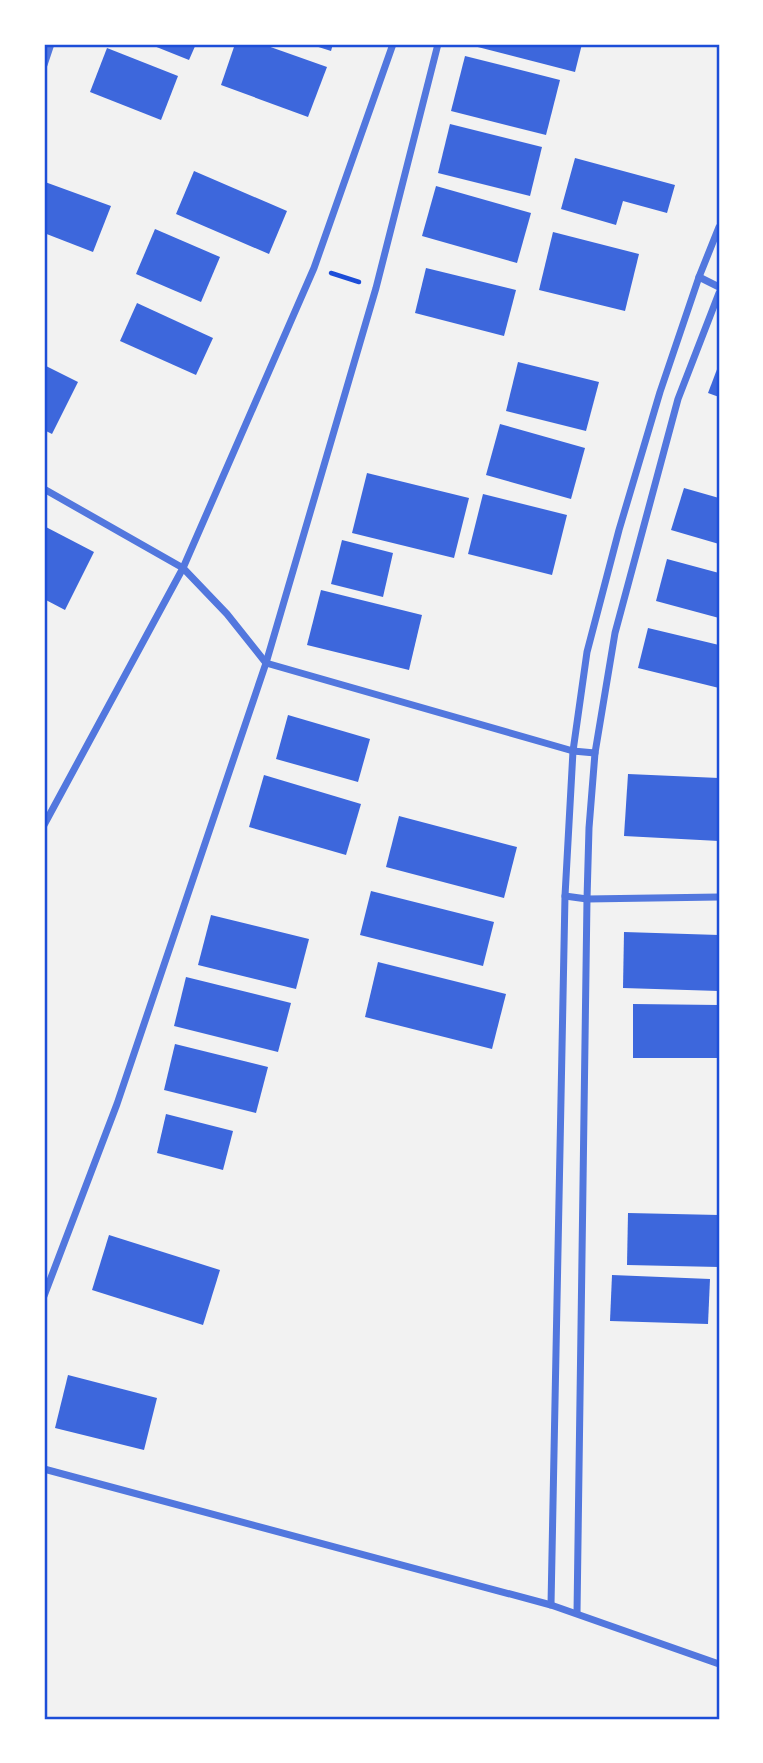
<svg xmlns="http://www.w3.org/2000/svg" width="763" height="1763" viewBox="0 0 763 1763" font-family="'PT Sans',sans-serif">
<style>
.building{fill:#3d67dc}
.lines{fill:none;stroke-linecap:round;stroke-linejoin:round}
.path{stroke:#1d4ed8;stroke-width:4.5}
.minor{stroke:#5277de;stroke-width:7}
.neatline{fill:none;stroke:#1d4ed8;stroke-width:2.5}
</style>
<rect width="100%" height="100%" fill="#f2f2f2"/>
<g class="building">
<polygon points="149,44 196,44 189,60"/>
<polygon points="235,44 262,44 327,67 308,117 221,85"/>
<polygon points="309,44 333,44 331,51"/>
<polygon points="466,44 582,44 575,72"/>
<polygon points="107,48 178,76 161,120 90,92"/>
<polygon points="465,56 560,80 546,135 451,111"/>
<polygon points="450,124 542,147 530,196 438,173"/>
<polygon points="575,158 675,185 667,213 623,201 616,225 561,209"/>
<polygon points="194,171 287,211 269,254 176,214"/>
<polygon points="45,182 111,206 93,252 44,233"/>
<polygon points="436,186 531,213 517,263 422,236"/>
<polygon points="155,229 220,257 201,302 136,274"/>
<polygon points="553,232 639,254 625,311 539,290"/>
<polygon points="426,268 516,290 504,336 415,313"/>
<polygon points="137,303 213,338 196,375 120,341"/>
<polygon points="518,362 599,382 586,431 506,411"/>
<polygon points="719,364 719,397 708,393"/>
<polygon points="44,365 78,382 52,434 44,430"/>
<polygon points="500,424 585,448 571,499 486,475"/>
<polygon points="367,473 469,498 454,558 352,533"/>
<polygon points="684,488 719,498 719,544 671,530"/>
<polygon points="483,494 567,515 552,575 468,554"/>
<polygon points="44,526 94,552 65,610 44,599"/>
<polygon points="342,540 393,553 383,597 331,584"/>
<polygon points="667,559 719,573 719,618 656,601"/>
<polygon points="321,590 422,615 409,670 307,645"/>
<polygon points="648,628 719,645 719,688 638,668"/>
<polygon points="288,715 370,739 358,782 276,759"/>
<polygon points="628,774 719,778 719,841 624,836"/>
<polygon points="264,775 361,804 346,855 249,827"/>
<polygon points="399,816 517,847 504,898 386,867"/>
<polygon points="371,891 494,922 483,966 360,935"/>
<polygon points="211,915 309,939 296,989 198,965"/>
<polygon points="624,932 719,935 719,991 623,988"/>
<polygon points="378,962 506,994 492,1049 365,1017"/>
<polygon points="186,977 291,1003 278,1052 174,1026"/>
<polygon points="633,1004 719,1005 719,1058 633,1058"/>
<polygon points="175,1044 268,1067 256,1113 164,1090"/>
<polygon points="166,1114 233,1131 223,1170 157,1153"/>
<polygon points="628,1213 719,1215 719,1267 627,1265"/>
<polygon points="109,1235 220,1270 203,1325 92,1290"/>
<polygon points="612,1275 710,1279 708,1324 610,1321"/>
<polygon points="68,1375 157,1398 144,1450 55,1428"/>
</g>
<g class="lines">
<polyline class="path" points="331,273 359,282"/>
<g class="minor">
<polyline points="44,65 51,44"/>
<polyline points="699,277 719,287"/>
<polyline points="44,489 183,568 227,614 266,663 573,751 595,753"/>
<polyline points="44,825 183,568 314,268 393,44"/>
<polyline points="565,896 587,899 719,897"/>
<polyline points="44,1296 117,1104 266,663 376,288 438,44"/>
<polyline points="44,1469 551,1605 719,1664"/>
<polyline points="551,1605 565,896 573,751 587,652 619,530 660,392 699,277 719,227"/>
<polyline points="577,1613 587,899 589,828 595,753 615,633 678,399 719,293"/>
</g>
</g>
<rect width="763" height="1763" fill="none" stroke="#ffffff" stroke-width="91"/>
<rect x="46" y="46" width="672" height="1672" class="neatline"/>
</svg>
